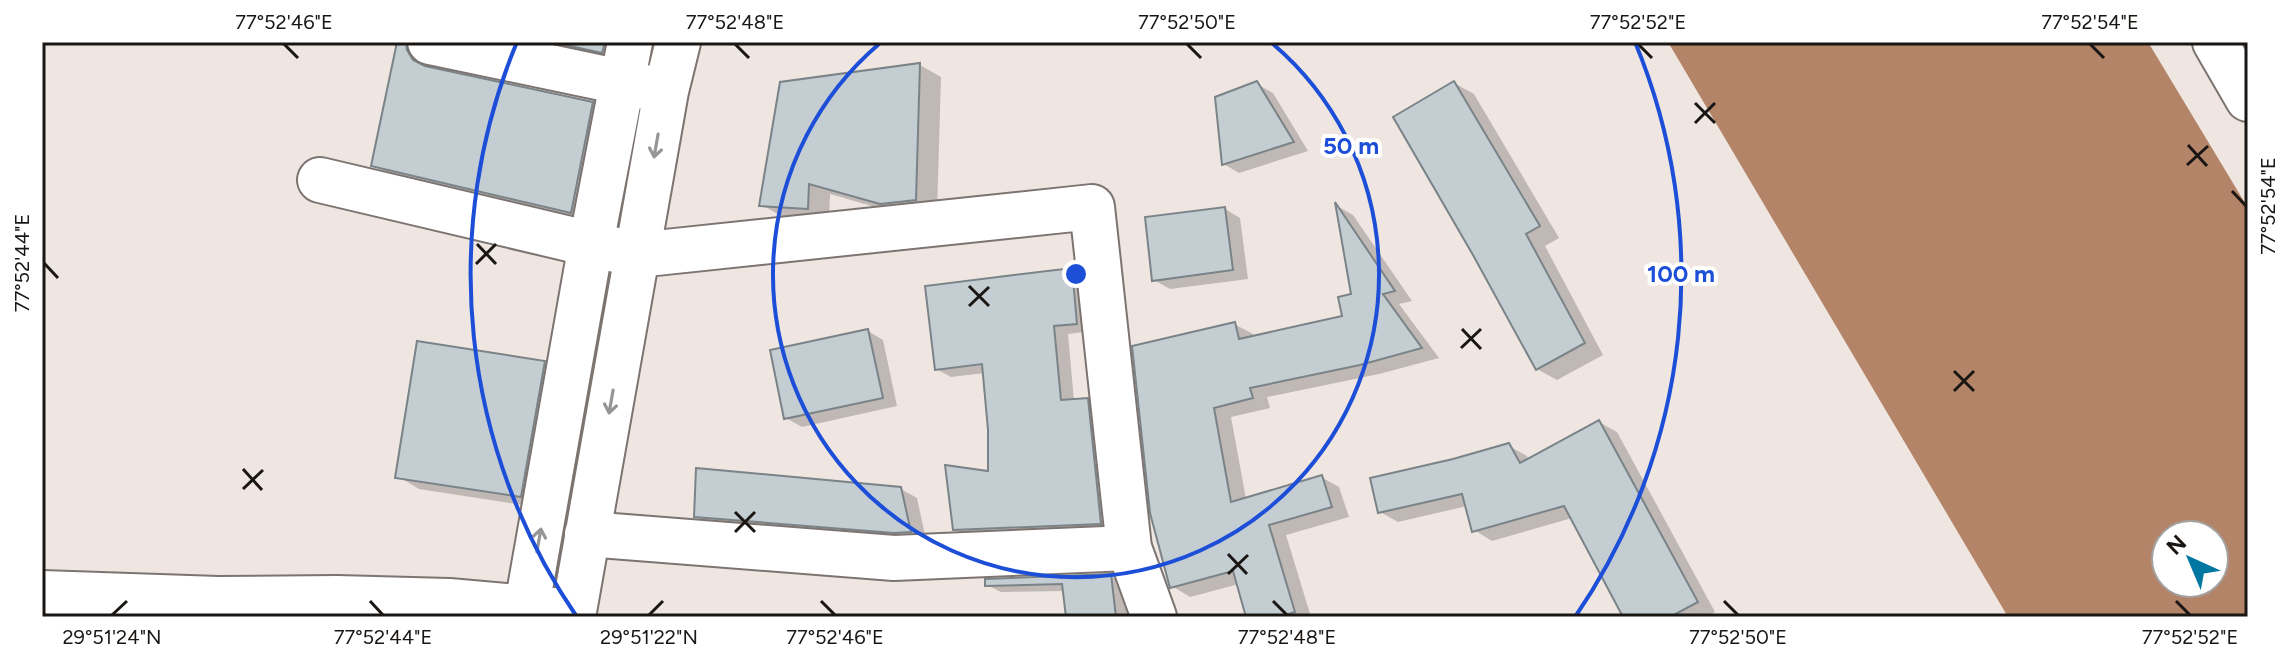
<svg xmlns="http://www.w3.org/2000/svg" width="2290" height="659" viewBox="0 0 2290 659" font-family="Figtree,sans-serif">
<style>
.water{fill:#b38467;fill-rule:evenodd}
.shadow{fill:#0003}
.building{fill:#c4cdd2;stroke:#7a8387;stroke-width:2}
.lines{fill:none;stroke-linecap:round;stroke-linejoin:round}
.minor-casing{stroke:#7c7470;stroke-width:48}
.tertiary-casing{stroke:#7c7470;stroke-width:48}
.secondary-casing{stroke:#7c7470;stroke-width:48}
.minor{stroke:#fff;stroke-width:44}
.tertiary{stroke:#fff;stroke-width:44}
.secondary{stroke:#fff;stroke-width:44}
.oneway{stroke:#989695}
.ticks{fill:none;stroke:#191614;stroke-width:3}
.ring{fill:none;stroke:#1d4ed8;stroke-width:4}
.centre{fill:#1d4ed8;stroke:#fff;stroke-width:4}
.ring-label{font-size:24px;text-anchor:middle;font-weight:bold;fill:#1d4ed8;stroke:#fff;stroke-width:8;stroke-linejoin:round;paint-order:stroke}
.neatline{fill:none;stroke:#191614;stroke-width:3}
.ticks-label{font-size:20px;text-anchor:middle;fill:#191614}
</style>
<rect width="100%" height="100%" fill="#efe6e1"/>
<path class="water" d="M1668,42H2148L2248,208V617H2008ZM2166,535H2214V583H2166Z"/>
<g class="shadow">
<polygon points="399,42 436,42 430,53 431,67 434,70 592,104 618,118 597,226 399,180 373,165"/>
<polygon points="514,42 633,42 628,66"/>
<polygon points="920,65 941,77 937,212 903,215 830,194 829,220 783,217 762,205"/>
<polygon points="1454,83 1474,94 1559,238 1545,246 1603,355 1557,380 1537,369"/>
<polygon points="1257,84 1273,93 1308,151 1239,173 1224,164"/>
<polygon points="1337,206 1353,215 1412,301 1399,304 1439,358 1379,374 1267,397 1270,408 1231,417 1246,499 1321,477 1339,487 1349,517 1286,535 1311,617 1249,617 1239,584 1190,597 1172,586 1152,513 1234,324 1253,334 1253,337 1345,317 1354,295"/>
<polygon points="1225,209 1240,218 1248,279 1170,289 1154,280"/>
<polygon points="1071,270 1086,279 1091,331 1068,334 1074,401 1087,400 1102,409 1115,532 970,538 955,529 991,474 985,373 951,377 936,369"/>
<polygon points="868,331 883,340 897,406 802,427 786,418"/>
<polygon points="544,363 566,375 542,508 419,489 398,476"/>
<polygon points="1599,422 1617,432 1715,612 1705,617 1625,617 1572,518 1492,541 1474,530 1467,506 1398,522 1380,512 1509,446 1527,456 1529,460"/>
<polygon points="901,489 917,498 926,540 711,525 696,516"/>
<polygon points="1111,576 1124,584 1128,617 1068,617 1065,591 1001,592 987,585"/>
</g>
<g class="building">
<polygon points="397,42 406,42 407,50 413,60 425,66 593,102 571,213 371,166"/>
<polygon points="552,42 605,42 602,53"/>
<polygon points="920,63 916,200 880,204 809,184 808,209 759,206 780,82"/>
<polygon points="1257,81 1294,142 1222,165 1215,97"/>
<polygon points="1454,81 1540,226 1526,234 1585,343 1536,370 1473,255 1393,117"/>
<polygon points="1335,202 1395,291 1383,294 1422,348 1360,365 1250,388 1253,398 1214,408 1231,502 1322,475 1332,507 1269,525 1295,612 1278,617 1246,617 1233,571 1170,588 1150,513 1132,346 1235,322 1239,339 1342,316 1338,297 1351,294"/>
<polygon points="1225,207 1233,270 1152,281 1145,217"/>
<polygon points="1072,268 1077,324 1054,326 1061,400 1088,398 1101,524 953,530 945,465 988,471 988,430 982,364 935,370 925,286"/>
<polygon points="868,329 883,398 784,419 770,350"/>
<polygon points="417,341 545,361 521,497 395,478"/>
<polygon points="1599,420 1698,602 1670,617 1623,617 1564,506 1472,532 1462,494 1378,513 1370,478 1453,459 1509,443 1520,463"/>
<polygon points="696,468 901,487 911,532 894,533 694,517"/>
<polygon points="1111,574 1116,617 1066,617 1062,584 985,586 985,579"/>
</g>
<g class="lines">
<g class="minor-casing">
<g id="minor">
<polyline points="430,42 659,90"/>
<polyline points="320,180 637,255 1092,207 1129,548 1154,617"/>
<polyline points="587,534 894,558 1129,548"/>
<polyline points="42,593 218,599 337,598 449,601 574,612"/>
</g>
</g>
<g class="tertiary-casing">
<polyline id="tertiary" points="2215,42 2248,99"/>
</g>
<g class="secondary-casing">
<g id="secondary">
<polyline points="525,617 591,244 630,42"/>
<polyline points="573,617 666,91 678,42"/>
</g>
</g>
<use href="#minor" class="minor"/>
<use href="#tertiary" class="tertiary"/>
<use href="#secondary" class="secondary"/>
</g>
<defs><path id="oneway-shaft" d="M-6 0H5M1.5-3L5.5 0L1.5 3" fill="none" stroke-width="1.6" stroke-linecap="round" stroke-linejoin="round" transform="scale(2)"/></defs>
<g class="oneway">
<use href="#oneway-shaft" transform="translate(656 146) rotate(100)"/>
<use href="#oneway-shaft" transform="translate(611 402) rotate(100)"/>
<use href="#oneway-shaft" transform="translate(539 540) rotate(-80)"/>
</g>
<path class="ticks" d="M284,44L298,58M735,44L749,58M1187,44L1201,58M1638,44L1652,58M2090,44L2104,58M1695,103L1715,123M1695,123L1715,103M2188,145L2207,166M2187,165L2208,146M2232,191L2246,206M477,244L496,264M44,263L58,278M476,264L496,244M969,286L989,306M969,306L989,287M1462,329L1481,349M1461,348L1481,329M1954,371L1974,391M1954,391L1974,371M243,469L262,490M243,489L263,470M735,512L755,532M735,532L755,512M1228,554L1247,574M1228,574L1248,555M370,601L383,615M821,601L835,615M1273,601L1287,615M1724,601L1738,615M2176,601L2190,615M112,615L127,601M649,615L663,601"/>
<g class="ring">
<path d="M1273 44A303 303 0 1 1 879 44"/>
<path d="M577 617A605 605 0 0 1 517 42M1635 42A605 605 0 0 1 1575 617"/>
</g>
<circle cx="1076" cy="274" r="12" class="centre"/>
<g class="ring-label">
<text x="1351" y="154">50 m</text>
<text x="1681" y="282">100 m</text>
</g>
<rect width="2290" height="659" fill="none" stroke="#ffffff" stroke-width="88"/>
<g transform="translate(2190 559) rotate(316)"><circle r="38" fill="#ffffff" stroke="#a3a2a1" stroke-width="2"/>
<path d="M0-6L14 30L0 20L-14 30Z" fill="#0077a0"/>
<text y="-12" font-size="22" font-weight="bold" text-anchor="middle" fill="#191614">N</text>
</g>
<rect x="44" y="44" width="2202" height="571" class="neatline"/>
<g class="ticks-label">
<text x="284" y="29">77°52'46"E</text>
<text x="735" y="29">77°52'48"E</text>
<text x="1187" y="29">77°52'50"E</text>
<text x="1638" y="29">77°52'52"E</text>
<text x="2090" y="29">77°52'54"E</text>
<text transform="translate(2268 206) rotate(-90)" y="7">77°52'54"E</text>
<text transform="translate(22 263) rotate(-90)" y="7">77°52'44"E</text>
<text x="112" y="644">29°51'24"N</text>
<text x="383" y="644">77°52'44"E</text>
<text x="649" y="644">29°51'22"N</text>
<text x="835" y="644">77°52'46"E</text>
<text x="1287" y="644">77°52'48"E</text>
<text x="1738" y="644">77°52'50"E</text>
<text x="2190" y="644">77°52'52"E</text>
</g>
</svg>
